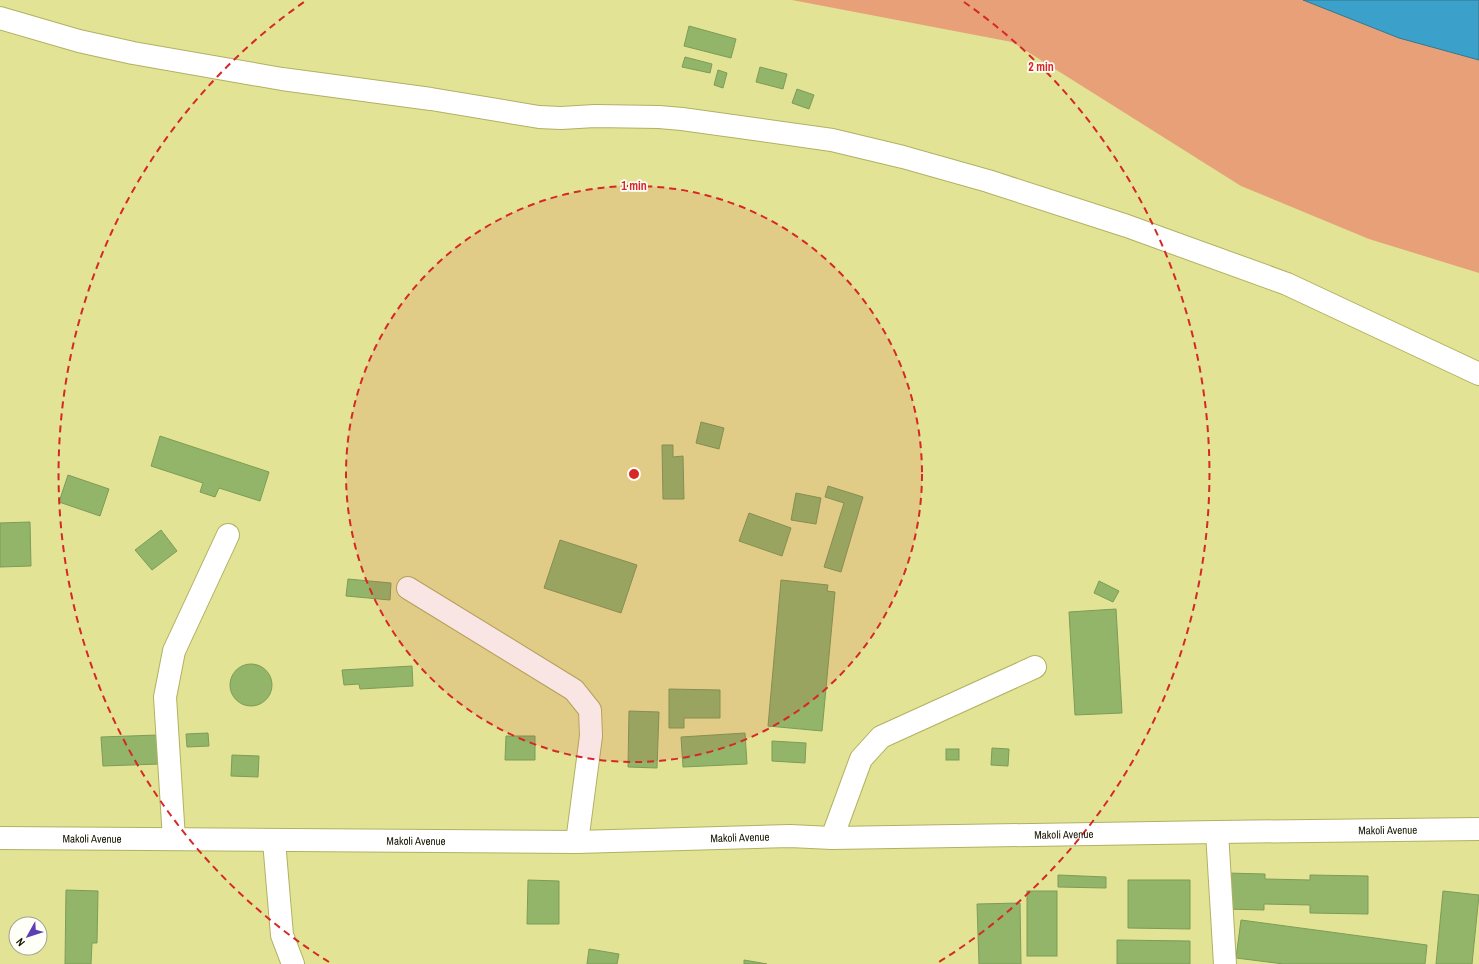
<svg xmlns="http://www.w3.org/2000/svg" width="1479" height="964" viewBox="0 0 1479 964" font-family="'Archivo Narrow',sans-serif">
<style>
.green{fill:#e8a079}
.water{fill:#3ca1ca;stroke:#31778d}
.building{fill:#92b569;stroke:#7d9c57}
.lines{fill:none;stroke-linecap:round;stroke-linejoin:round}
.minor-casing{stroke:#b1b163;stroke-width:24}
.minor{stroke:#fff;stroke-width:22}
.ring{fill:none;stroke:#d62828;stroke-width:2;stroke-dasharray:7 5}
.labels{text-anchor:middle;dominant-baseline:central;stroke-width:3.5;stroke-linejoin:round;paint-order:stroke}
.street-label{font-size:11px;fill:#171600;stroke:#fefff7}
.centre{fill:#d62828;stroke:#fefff7;stroke-width:2}
.ring-label{font-size:12px;text-anchor:middle;font-weight:bold;fill:#d62828;stroke:#fefff7;stroke-width:3.5;stroke-linejoin:round;paint-order:stroke}
</style>
<rect width="100%" height="100%" fill="#e2e394"/>
<polygon class="green" points="792,0 1303,0 1399,38 1479,60 1479,273 1369,239 1241,186 1012,42"/>
<polygon class="water" points="1303,0 1479,0 1479,60 1399,38"/>
<g class="building">
<polygon points="689,26 736,39 731,58 684,46"/>
<polygon points="685,57 712,64 710,73 682,67"/>
<polygon points="760,67 787,74 783,89 756,82"/>
<polygon points="718,70 727,73 723,88 714,85"/>
<polygon points="797,89 814,95 809,109 792,103"/>
<polygon points="701,422 724,428 719,449 696,443"/>
<polygon points="160,436 269,472 260,501 219,488 215,497 200,492 203,483 151,466"/>
<polygon points="662,445 673,445 673,457 683,456 684,499 663,499"/>
<polygon points="68,475 109,489 100,516 59,502"/>
<polygon points="828,486 863,497 841,572 824,567 844,503 825,497"/>
<polygon points="796,493 821,498 816,524 791,520"/>
<polygon points="749,513 791,528 782,556 739,541"/>
<polygon points="30,522 31,566 0,567 0,523"/>
<polygon points="161,530 177,551 152,570 135,550"/>
<polygon points="560,540 637,565 621,613 544,588"/>
<polygon points="348,579 391,583 390,600 346,596"/>
<polygon points="781,580 828,585 827,591 835,592 822,731 768,726"/>
<polygon points="1099,581 1119,591 1113,602 1094,593"/>
<polygon points="1116,609 1122,713 1075,715 1069,612"/>
<circle cx="251" cy="685" r="21"/>
<polygon points="412,666 413,686 360,689 359,684 344,685 342,670"/>
<polygon points="669,689 720,690 720,718 684,718 684,728 669,728"/>
<polygon points="629,711 659,712 657,768 628,767"/>
<polygon points="208,733 209,746 187,747 186,734"/>
<polygon points="745,733 747,764 683,767 681,737"/>
<polygon points="158,735 159,764 103,766 101,737"/>
<polygon points="506,736 535,736 535,760 505,760"/>
<polygon points="772,741 806,743 805,763 772,761"/>
<polygon points="992,748 1009,749 1008,766 991,765"/>
<rect x="946" y="749" width="13" height="11"/>
<polygon points="232,755 259,756 258,777 231,776"/>
<polygon points="1226,873 1265,874 1265,879 1310,880 1310,875 1368,876 1368,914 1310,913 1310,905 1264,904 1264,910 1225,909"/>
<polygon points="1058,875 1106,877 1106,888 1058,887"/>
<polygon points="528,880 559,881 559,924 527,924"/>
<polygon points="1128,880 1190,880 1190,929 1128,928"/>
<polygon points="66,890 98,891 97,943 92,943 91,964 65,964"/>
<rect x="1027" y="891" width="30" height="65"/>
<polygon points="1443,891 1479,895 1472,964 1436,964"/>
<polygon points="1020,903 1021,964 979,964 977,904"/>
<polygon points="1241,920 1427,945 1425,964 1284,964 1236,958"/>
<polygon points="1117,940 1190,941 1190,964 1117,964"/>
<polygon points="589,949 619,954 617,964 587,964"/>
<polygon points="744,960 767,964 744,964"/>
</g>
<g class="lines">
<g class="minor-casing">
<g id="minor">
<polyline points="0,18 79,41 133,53 282,79 431,99 539,117 561,118 595,116 659,117 682,119 832,140 903,157 988,181 1127,226 1287,284 1479,374"/>
<polyline points="408,588 574,690 590,710 591,736 577,842"/>
<polyline points="1217,832 1225,964"/>
<path id="s1" d="M0,838L577,842L790,836L832,838L1217,832L1479,829"/>
<polyline points="832,838 861,759 881,737 1035,667"/>
<polyline points="174,839 165,697 174,651 228,535"/>
<polyline points="274,841 282,935 293,964"/>
</g>
</g>
<use href="#minor" class="minor"/>
</g>
<circle cx="634" cy="474" r="288" fill="#d62828" fill-opacity=".12"/>
<g class="ring">
<circle cx="634" cy="474" r="288"/>
<path d="M329 962A576 576 0 0 1 304 2M964 2A576 576 0 0 1 939 962"/>
</g>
<g class="labels">
<g class="street-label">
<text stroke="none"><textPath href="#s1" startOffset="1388">Makoli Avenue</textPath></text>
<text stroke="none"><textPath href="#s1" startOffset="1064">Makoli Avenue</textPath></text>
<text stroke="none"><textPath href="#s1" startOffset="740">Makoli Avenue</textPath></text>
<text stroke="none"><textPath href="#s1" startOffset="92">Makoli Avenue</textPath></text>
<text stroke="none"><textPath href="#s1" startOffset="416">Makoli Avenue</textPath></text>
</g>
</g>
<circle cx="634" cy="474" r="6" class="centre"/>
<g class="ring-label">
<text x="1041" y="71">2 min</text>
<text x="634" y="190">1 min</text>
</g>
<g transform="translate(28 936) rotate(231)"><circle r="19" fill="#fefff7" stroke="#a2a294"/>
<path d="M0-3L7 15L0 10L-7 15Z" fill="#5c3fb7"/>
<text y="-6" font-size="11" font-weight="bold" text-anchor="middle" fill="#171600">N</text>
</g>
</svg>
